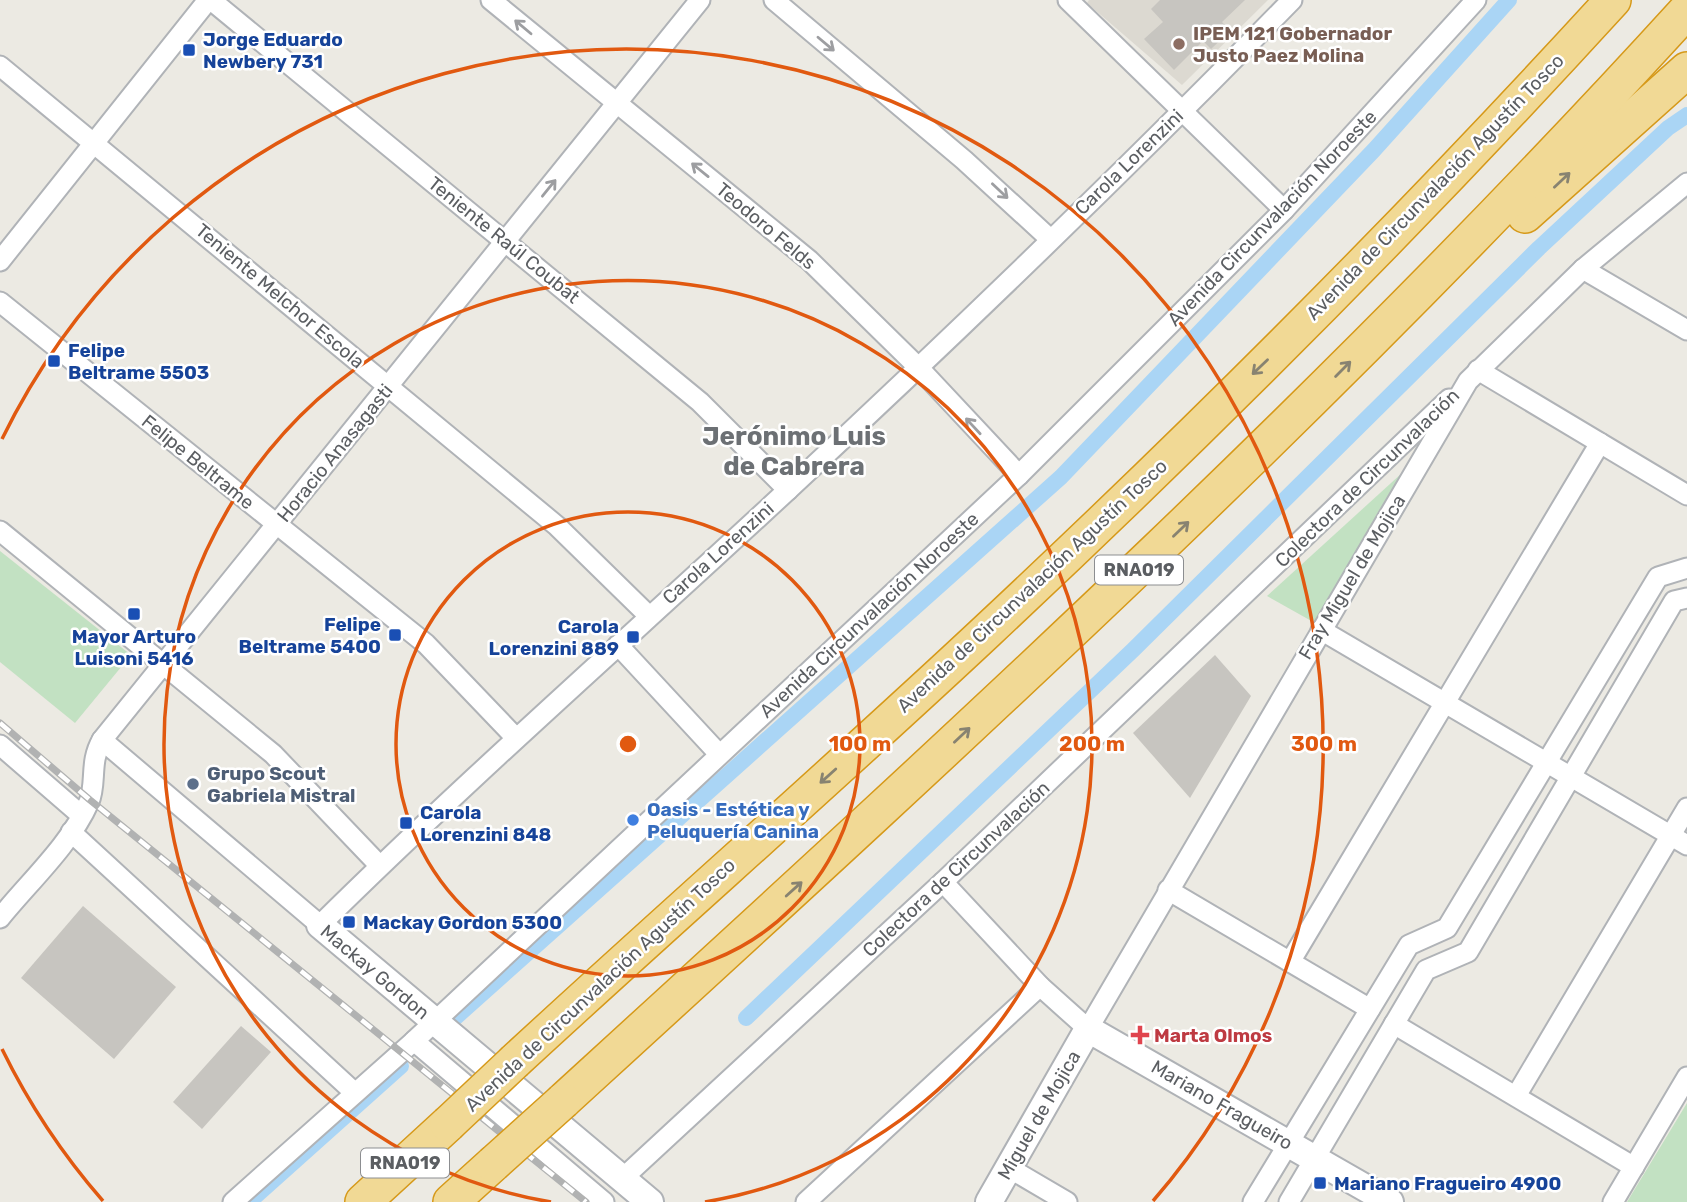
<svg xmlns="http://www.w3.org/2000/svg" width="1687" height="1202" viewBox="0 0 1687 1202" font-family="Rubik,sans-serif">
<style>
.education{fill:#dcd9d1}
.green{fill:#c2e1c2}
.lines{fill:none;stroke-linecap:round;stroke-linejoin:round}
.canal{stroke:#aad5f5;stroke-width:16}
.building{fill:#c7c5c0}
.street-casing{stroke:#b0b3b7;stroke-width:23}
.secondary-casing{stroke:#afb2b6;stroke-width:30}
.highway-casing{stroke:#d69919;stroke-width:38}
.street{stroke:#fff;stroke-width:19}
.secondary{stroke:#fff;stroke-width:26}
.highway{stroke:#f1d995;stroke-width:35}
.rail-casing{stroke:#b1b2b2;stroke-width:7}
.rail{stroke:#fff;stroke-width:4.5;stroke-dasharray:13;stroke-linecap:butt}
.highway-bridge-casing{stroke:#d69919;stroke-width:38;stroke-linecap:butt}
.highway-bridge{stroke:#f1d995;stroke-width:35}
.oneway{stroke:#9d9ea1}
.oneway2{stroke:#888371}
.ring{fill:none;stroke:#e15910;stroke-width:3.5}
.education-dot{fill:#8d6e63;stroke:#fff;stroke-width:2.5}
.transit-dot{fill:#1a4fb4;stroke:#fff;stroke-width:2.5}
.service-dot{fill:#5c6f8a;stroke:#fff;stroke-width:2.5}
.shop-dot{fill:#3f7fe0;stroke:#fff;stroke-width:2.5}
.health-dot{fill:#e0444e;stroke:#fff;stroke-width:2.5}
.labels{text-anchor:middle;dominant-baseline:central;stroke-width:5;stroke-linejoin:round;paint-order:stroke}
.shield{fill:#fff;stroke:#8c8e91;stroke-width:2}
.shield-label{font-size:18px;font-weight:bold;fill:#5b5e62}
.education-label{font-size:19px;font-weight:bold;fill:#785e54;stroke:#fff;text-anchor:start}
.transit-label{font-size:19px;font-weight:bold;fill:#164399;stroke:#fff;text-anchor:start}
.street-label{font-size:19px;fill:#5b5e62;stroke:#fff}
.service-label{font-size:19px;font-weight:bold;fill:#4e5e75;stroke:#fff;text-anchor:start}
.shop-label{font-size:19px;font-weight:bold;fill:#366cbe;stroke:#fff;text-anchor:start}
.health-label{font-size:19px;font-weight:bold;fill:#be3a42;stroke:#fff;text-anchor:start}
.district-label{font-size:26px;font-weight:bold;fill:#6c7074;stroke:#fff}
.centre{fill:#e15910;stroke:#fff;stroke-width:3.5}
.ring-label{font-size:21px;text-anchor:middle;font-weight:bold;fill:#e15910;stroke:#fff;stroke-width:5;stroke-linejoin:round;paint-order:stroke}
</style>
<rect width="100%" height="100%" fill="#eceae3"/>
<polygon class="education" points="1089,0 1268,0 1182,85 1087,3"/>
<g class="green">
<polygon points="1402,473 1315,623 1267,596"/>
<polygon points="0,551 131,655 75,723 0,662"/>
<polygon points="1687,1103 1687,1202 1627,1202"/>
</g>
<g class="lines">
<g class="canal">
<polyline points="456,1017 1061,477 1374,150 1509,0"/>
<polyline points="746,1018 1133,650 1539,248 1668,128 1687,115"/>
<polyline points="249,1202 401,1066"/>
</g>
</g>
<g class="building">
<polygon points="1160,0 1245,0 1222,22 1230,31 1211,49 1203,41 1174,70 1144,39 1163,22 1151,9"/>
<polygon points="1215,655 1251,696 1190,798 1133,733"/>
<polygon points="83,906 176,987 114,1059 21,978"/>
<polygon points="241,1026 271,1052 202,1129 173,1102"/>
</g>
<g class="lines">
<g class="street-casing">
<g id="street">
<polyline points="211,0 700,402 788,490"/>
<polyline points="491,0 809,260 918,367 1019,475"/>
<polyline points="774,0 964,160 1049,238"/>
<polyline points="1068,0 1284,210"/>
<polyline points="0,66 557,526 649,616"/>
<polyline points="0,261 208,0"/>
<polyline points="1583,269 1687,330"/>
<polyline points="0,302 426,644 516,738"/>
<polyline points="1478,370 1687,495"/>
<polyline points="0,531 273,754 380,866"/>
<polyline points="1321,630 1687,845"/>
<polyline points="618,645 719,754"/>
<path d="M102,740L320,925C472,775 633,634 789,489C960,330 1129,167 1292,0"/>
<polyline points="0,745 81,815"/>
<polyline points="71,832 355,1093"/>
<polyline points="943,882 1040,986 1088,1029 1468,381 1583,269 1687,183"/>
<polyline points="1168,890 1370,1009"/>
<path d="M0,918C29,882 70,845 89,802C97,783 89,762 102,740L700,0"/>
<polyline points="1290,962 1600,443"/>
<polyline points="1394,1024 1634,1167"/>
<polyline points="414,1041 604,1202"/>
<polyline points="1516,1096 1687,808"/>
<polyline points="1009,1168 1067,1202"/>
<polyline points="623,1178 943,882 1449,399"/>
<polyline points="233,1202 414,1041 1019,475 1284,210 1476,0"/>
<polyline points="806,1202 1040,986"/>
<polyline points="1253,1202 1409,945 1447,928 1658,577 1687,568"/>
<polyline points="1289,1202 1426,970 1468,952 1674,601 1687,598"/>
<polyline points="1613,1202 1687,1077"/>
</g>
</g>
<g class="secondary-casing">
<g id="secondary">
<polyline points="320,925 650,1202"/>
<polyline points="989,1202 1088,1029 1390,1202"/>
</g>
</g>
<g class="highway-casing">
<g id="highway">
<polyline points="1525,215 1687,70"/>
<path d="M515,1061C671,917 831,777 986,632C1203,429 1413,219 1613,0"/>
<path d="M563,1101C949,748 1335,397 1687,10"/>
<polyline points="363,1202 448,1124"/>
<polyline points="451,1202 493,1164"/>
</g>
</g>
<use href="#street" class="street"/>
<use href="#secondary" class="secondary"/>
<use href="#highway" class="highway"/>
<g class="rail-casing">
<polyline id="rail" points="0,723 90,800 586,1202"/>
</g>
<use href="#rail" class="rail"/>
<g class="highway-bridge-casing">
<g id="highway-bridge">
<polyline points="448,1124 515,1061"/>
<polyline points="493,1164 563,1101"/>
</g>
</g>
<use href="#highway-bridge" class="highway-bridge"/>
</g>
<defs><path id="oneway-shaft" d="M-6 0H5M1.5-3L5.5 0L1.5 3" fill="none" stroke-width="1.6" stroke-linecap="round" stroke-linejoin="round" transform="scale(1.75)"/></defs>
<g class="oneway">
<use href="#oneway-shaft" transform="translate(523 27) rotate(-140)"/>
<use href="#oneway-shaft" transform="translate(826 44) rotate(40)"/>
<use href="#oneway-shaft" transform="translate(700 170) rotate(-141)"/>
<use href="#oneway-shaft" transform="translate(549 188) rotate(-51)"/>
<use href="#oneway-shaft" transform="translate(1000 191) rotate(43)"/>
<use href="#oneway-shaft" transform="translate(973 426) rotate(-133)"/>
</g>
<g class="oneway2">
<use href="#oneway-shaft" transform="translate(1562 180) rotate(-43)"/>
<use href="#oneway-shaft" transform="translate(1260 367) rotate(136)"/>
<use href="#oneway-shaft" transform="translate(1343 369) rotate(-45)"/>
<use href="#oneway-shaft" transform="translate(1181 529) rotate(-44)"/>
<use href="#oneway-shaft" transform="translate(962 735) rotate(-43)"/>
<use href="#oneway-shaft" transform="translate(828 776) rotate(138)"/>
<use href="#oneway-shaft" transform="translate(794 889) rotate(-42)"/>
</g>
<g class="ring">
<circle cx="628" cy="744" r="232"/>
<path d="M551 1202A464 464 0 1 1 705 1202"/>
<path d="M103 1201A696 696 0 0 1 2 1049M2 439A696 696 0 1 1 1153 1201"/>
</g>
<circle class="education-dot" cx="1179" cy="44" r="7"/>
<g class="transit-dot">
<rect x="182" y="43" width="14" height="14" rx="3.5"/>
<rect x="47" y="354" width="14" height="14" rx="3.5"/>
<rect x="127" y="607" width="14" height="14" rx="3.5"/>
<rect x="388" y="628" width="14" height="14" rx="3.5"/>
<rect x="626" y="630" width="14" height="14" rx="3.5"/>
<rect x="399" y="816" width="14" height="14" rx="3.5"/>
<rect x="342" y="915" width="14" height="14" rx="3.5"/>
<rect x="1313" y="1176" width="14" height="14" rx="3.5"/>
</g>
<circle class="service-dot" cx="193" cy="784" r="7"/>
<circle class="shop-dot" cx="633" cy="820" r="7"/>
<path class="health-dot" d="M1136.5 1024.5h7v7h7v7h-7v7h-7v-7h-7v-7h7z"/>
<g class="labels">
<g class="shield">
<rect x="1095" y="555.5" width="88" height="29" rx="5"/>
<rect x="361" y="1148.5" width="88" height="29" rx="5"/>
</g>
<g class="shield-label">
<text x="1139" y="570">RNA019</text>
<text x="405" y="1163">RNA019</text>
</g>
<g class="education-label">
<text x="1193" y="33">IPEM 121 Gobernador<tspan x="1193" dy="22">Justo Paez Molina</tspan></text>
</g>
<g class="transit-label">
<text x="203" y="39">Jorge Eduardo<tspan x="203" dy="22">Newbery 731</tspan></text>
<text x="68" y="350">Felipe<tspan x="68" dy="22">Beltrame 5503</tspan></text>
<text x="381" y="624" text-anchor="end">Felipe<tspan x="381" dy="22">Beltrame 5400</tspan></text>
<text x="619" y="626" text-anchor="end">Carola<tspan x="619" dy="22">Lorenzini 889</tspan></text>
<text x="134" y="636" text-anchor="middle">Mayor Arturo<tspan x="134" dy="22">Luisoni 5416</tspan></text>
<text x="420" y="812">Carola<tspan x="420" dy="22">Lorenzini 848</tspan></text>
<text x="363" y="922">Mackay Gordon 5300</text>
<text x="1334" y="1183">Mariano Fragueiro 4900</text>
</g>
<g class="street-label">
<text transform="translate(1129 162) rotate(-44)">Carola Lorenzini</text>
<text transform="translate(1435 187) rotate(-46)">Avenida de Circunvalación Agustín Tosco</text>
<text transform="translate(1272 218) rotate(-46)">Avenida Circunvalación Noroeste</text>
<text transform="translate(766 226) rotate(40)">Teodoro Felds</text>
<text transform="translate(504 240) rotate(39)">Teniente Raúl Coubat</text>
<text transform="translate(280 296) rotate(40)">Teniente Melchor Escola</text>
<text transform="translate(335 453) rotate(-51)">Horacio Anasagasti</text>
<text transform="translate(198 462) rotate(39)">Felipe Beltrame</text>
<text transform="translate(1367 478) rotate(-44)">Colectora de Circunvalación</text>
<text transform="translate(718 553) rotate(-42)">Carola Lorenzini</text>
<text transform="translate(1352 577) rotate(-59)">Fray Miguel de Mojica</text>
<text transform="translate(1032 586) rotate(-43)">Avenida de Circunvalación Agustín Tosco</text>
<text transform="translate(869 615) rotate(-43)">Avenida Circunvalación Noroeste</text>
<text transform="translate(956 869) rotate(-43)">Colectora de Circunvalación</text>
<text transform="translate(375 972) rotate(40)">Mackay Gordon</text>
<text transform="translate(600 985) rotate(-43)">Avenida de Circunvalación Agustín Tosco</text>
<text transform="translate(1222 1105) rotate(30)">Mariano Fragueiro</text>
<text transform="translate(1039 1115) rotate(-60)">Miguel de Mojica</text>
</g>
<g class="service-label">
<text x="207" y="773">Grupo Scout<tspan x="207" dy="22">Gabriela Mistral</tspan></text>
</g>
<g class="shop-label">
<text x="647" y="809">Oasis - Estética y<tspan x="647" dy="22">Peluquería Canina</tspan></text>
</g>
<g class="health-label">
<text x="1154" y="1035">Marta Olmos</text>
</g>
<g class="district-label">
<text x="794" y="436">Jerónimo Luis<tspan x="794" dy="30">de Cabrera</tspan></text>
</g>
</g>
<circle cx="628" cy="744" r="10" class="centre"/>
<g class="ring-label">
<text x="860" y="751">100 m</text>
<text x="1092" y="751">200 m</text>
<text x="1324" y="751">300 m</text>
</g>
</svg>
